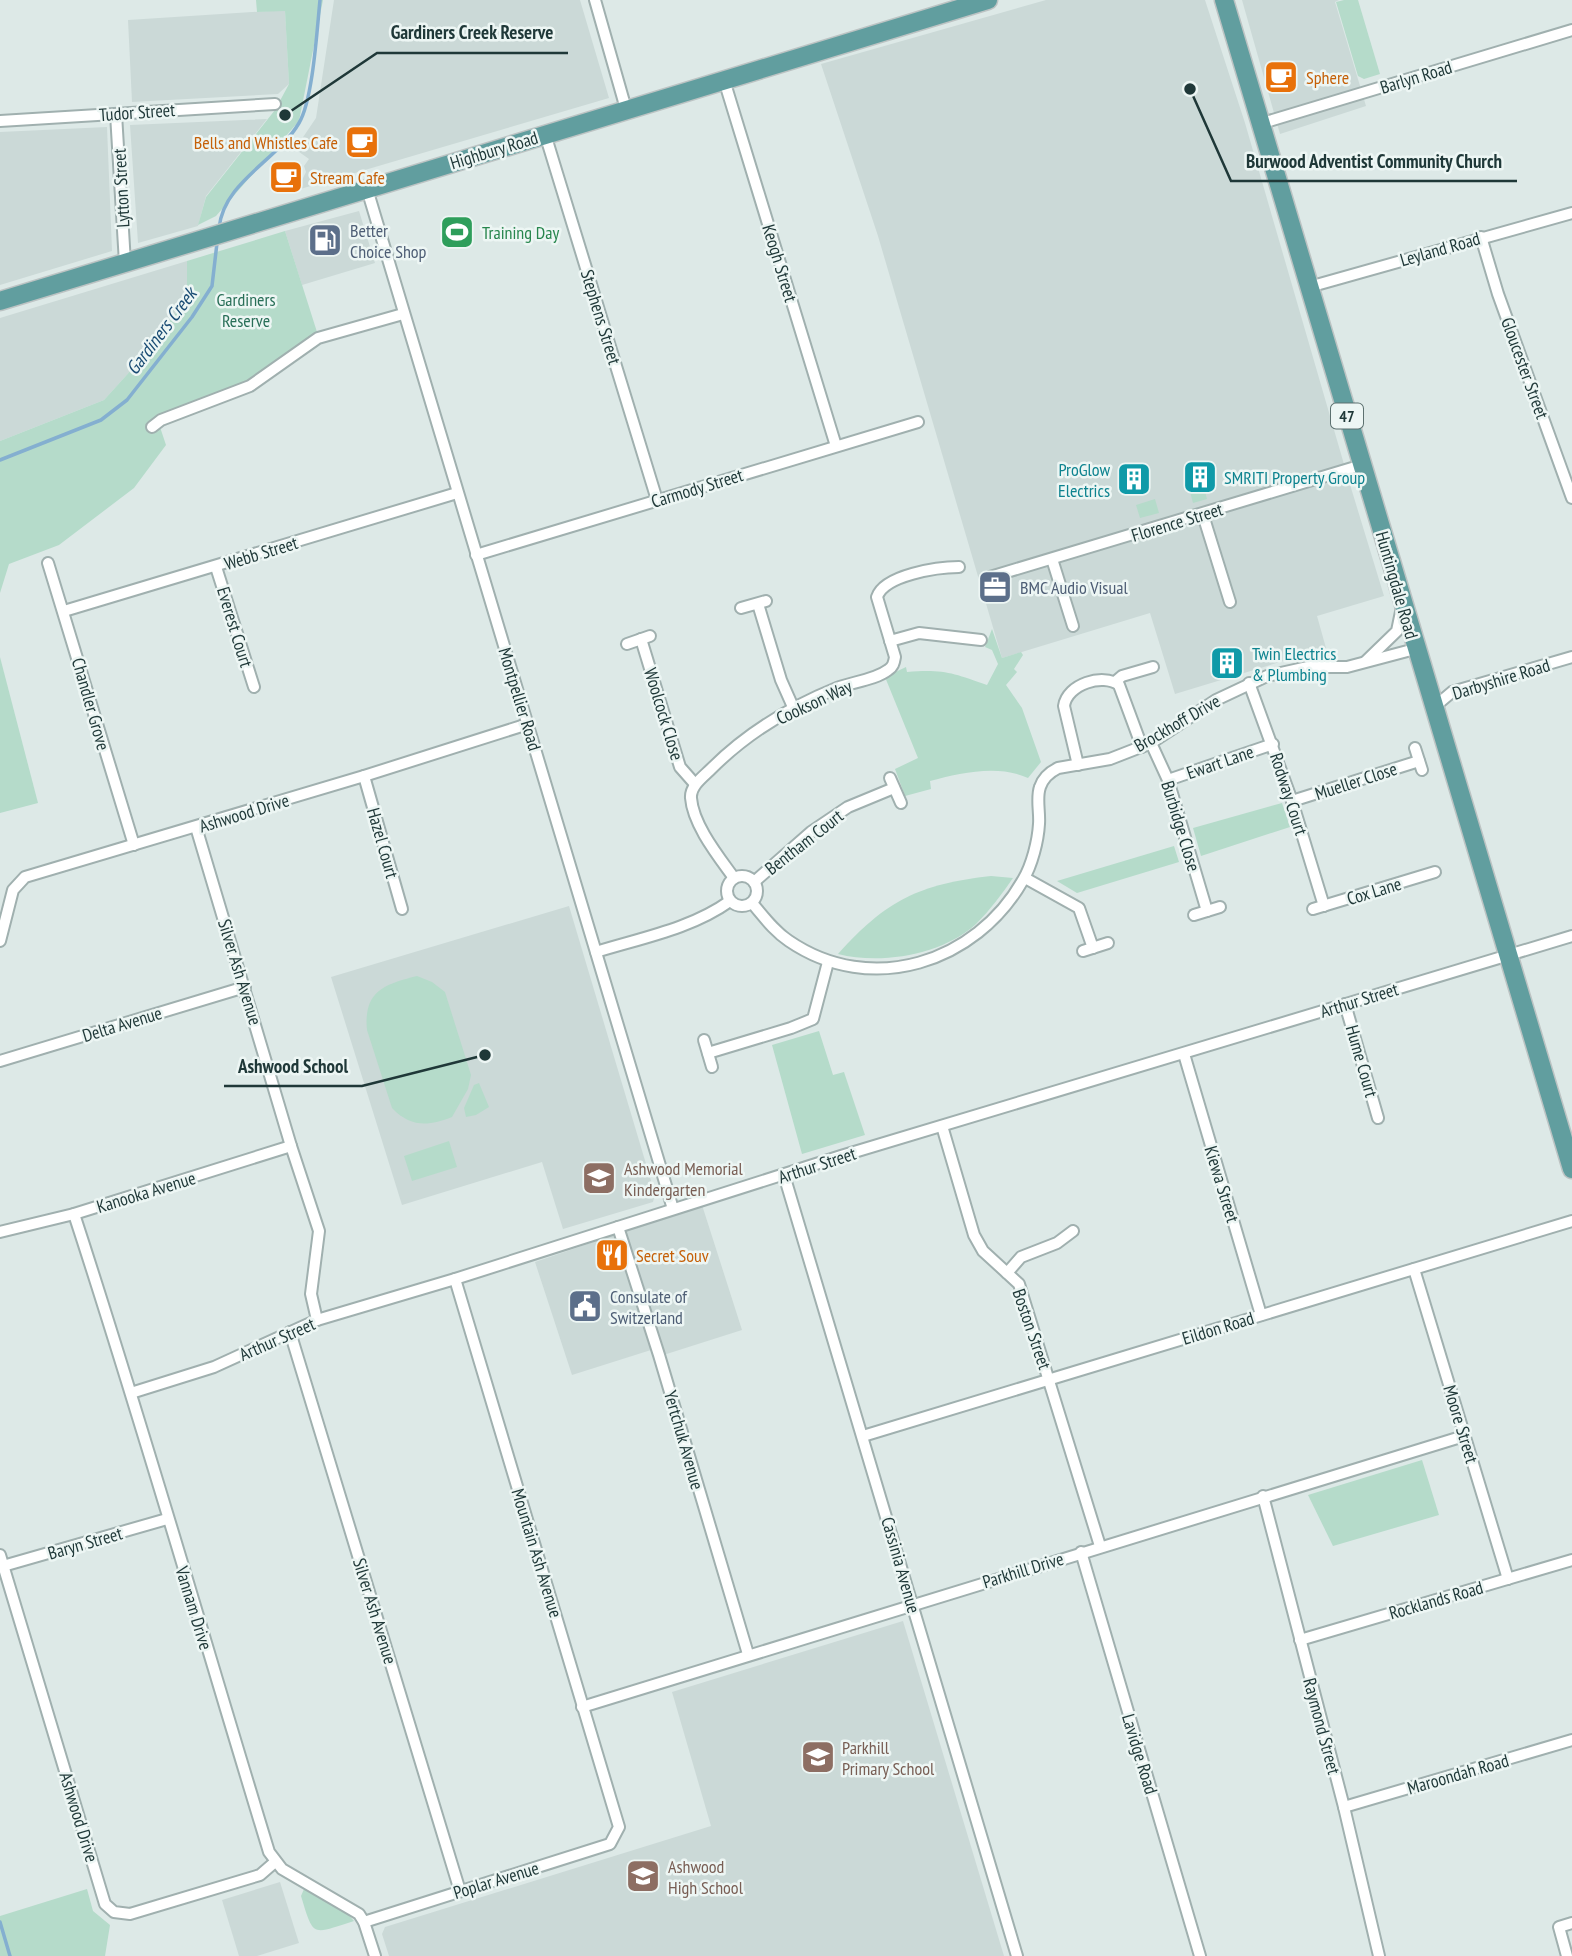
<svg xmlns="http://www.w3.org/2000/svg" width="1572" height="1956" viewBox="0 0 1572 1956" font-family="'PT Sans Narrow',sans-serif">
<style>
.built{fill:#cbd9d7}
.green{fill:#b5dbca}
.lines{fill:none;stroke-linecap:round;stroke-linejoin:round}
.stream{stroke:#84afd0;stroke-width:3.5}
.street-casing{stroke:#a0b0af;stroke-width:14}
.primary-casing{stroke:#bcc3c3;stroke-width:21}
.street{stroke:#fff;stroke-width:10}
.primary{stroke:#619e9f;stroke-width:18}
.labels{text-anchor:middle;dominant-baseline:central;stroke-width:5;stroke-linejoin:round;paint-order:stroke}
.shield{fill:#edf6f4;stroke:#5d7170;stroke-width:2}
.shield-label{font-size:16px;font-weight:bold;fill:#1f3838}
.food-label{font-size:18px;fill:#c56008;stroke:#edf6f4;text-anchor:start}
.street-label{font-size:18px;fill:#1f3838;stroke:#edf6f4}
.service-label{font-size:18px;fill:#4e5e75;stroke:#edf6f4;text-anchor:start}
.leisure-label{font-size:18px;fill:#27864d;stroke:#edf6f4;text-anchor:start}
.park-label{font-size:18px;fill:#296f58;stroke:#edf6f4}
.culture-label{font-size:18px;fill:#0d838f;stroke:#edf6f4;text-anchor:start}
.education-label{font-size:18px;fill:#785e54;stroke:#edf6f4;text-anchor:start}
.water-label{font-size:19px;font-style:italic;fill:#1a4c74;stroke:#edf6f4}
.leader{fill:none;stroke:#1f3838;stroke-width:2.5}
.callout-dot{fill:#1f3838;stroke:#edf6f4;stroke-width:2.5}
.callout-label{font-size:19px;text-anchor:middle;font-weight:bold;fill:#1f3838;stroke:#edf6f4;stroke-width:5;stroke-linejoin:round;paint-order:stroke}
</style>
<rect width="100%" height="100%" fill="#dde9e7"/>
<g class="built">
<polygon points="334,0 580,0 609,98 297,190 306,172 304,166 309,159 295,149 316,118"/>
<polygon points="1046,0 1205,0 1245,123 1348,478 1384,596 1317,616 1326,648 1175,694 1150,613 1002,658 878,236 821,64"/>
<polygon points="1242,0 1339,0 1335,2 1366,106 1280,134"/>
<polygon points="285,10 289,84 278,94 132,102 128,20"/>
<polygon points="267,119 206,196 198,226 138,243 130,125"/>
<polygon points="107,127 112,251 0,285 0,132"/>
<polygon points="359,211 375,263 302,285 285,231"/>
<polygon points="187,261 187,299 133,368 104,400 0,441 0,318"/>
<polygon points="569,906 655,1194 653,1202 563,1229 542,1162 402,1205 331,977"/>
<polygon points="702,1205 742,1330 654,1358 651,1350 572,1375 535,1262"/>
<polygon points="903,1621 1004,1956 389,1956 382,1934 385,1927 711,1826 672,1692"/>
<polygon points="280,1882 299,1943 257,1956 239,1956 222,1900"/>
</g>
<g class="green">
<polygon points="256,0 323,0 299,121 216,216 198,225 206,197 275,110 289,84 285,11 257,12"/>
<polygon points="1344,0 1358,0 1380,74 1364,79 1358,76 1336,2"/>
<polygon points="285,231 317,332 257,379 157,418 166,445 134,488 59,545 9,564 0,593 0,441 104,400 133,368 187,299 187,261"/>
<polygon points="1203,484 1207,499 1193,503 1189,488"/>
<polygon points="1155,499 1159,513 1140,518 1136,505"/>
<path d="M992,629L1002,658L1021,652L1023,655L1014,669L1017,672L1006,685L1022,708L1041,762L1028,778C998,764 960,773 930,781L931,789L905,796L895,769L918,758L885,677L906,667L907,672C943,669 953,673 987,685L998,664L992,650L985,647Z"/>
<polygon points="0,657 38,803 0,813"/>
<polygon points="1282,803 1290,827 1201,856 1193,828"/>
<polygon points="1174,846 1179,862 1077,893 1057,881"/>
<path d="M991,876L1013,878C1002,894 990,910 976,924C942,955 881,965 838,954C886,900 920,884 991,876Z"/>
<path d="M417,976L432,982L445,992L471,1075L468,1089L452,1117C429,1126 411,1128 392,1108L367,1030C363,991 385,984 417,976Z"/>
<polygon points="819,1031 833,1075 844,1072 865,1135 802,1154 772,1045"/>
<polygon points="479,1083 489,1107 476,1115 466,1117 464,1108 474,1085"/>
<polygon points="449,1141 457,1167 412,1181 404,1156"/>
<polygon points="1422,1460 1439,1515 1333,1546 1308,1495"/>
<polygon points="87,1889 93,1911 110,1925 105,1956 0,1956 0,1916"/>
<path d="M304,1889L346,1912L354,1921C312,1934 314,1939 301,1896Z"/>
</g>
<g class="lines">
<g class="stream">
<path d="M219,228C224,181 277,161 299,123C313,100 317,29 320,0"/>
<polyline points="0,460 101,420 127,400 192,317 212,286 217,243"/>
<polyline points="0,1922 10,1956"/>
</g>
<g class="street-casing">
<g id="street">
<polyline points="595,0 626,109"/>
<polyline points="724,80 836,446"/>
<polyline points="116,114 125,263"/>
<polyline points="0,121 275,104"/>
<polyline points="1259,124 1572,30"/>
<polyline points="545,134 657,500"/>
<polyline points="367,189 673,1209"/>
<polyline points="1481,237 1498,294 1572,498"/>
<polyline points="1309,287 1572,213"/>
<polyline points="152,427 161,420 250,386 318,338 403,314"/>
<polyline points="1203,515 1230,602"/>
<polyline points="476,555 918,422"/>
<polyline points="1052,559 1073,626"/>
<polyline points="48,563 134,845"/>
<polyline points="216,567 254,687"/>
<polyline points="990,577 1362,465"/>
<polyline points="758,604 781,680 793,707"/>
<polyline points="741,608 766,601"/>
<polyline points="64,611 457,493"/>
<polyline points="641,639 680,767 695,784"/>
<polyline points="890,641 919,633 981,640"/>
<polyline points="627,644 650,636"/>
<polyline points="1366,661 1397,631 1402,607"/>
<polyline points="1115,682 1122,676 1153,667"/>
<polyline points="1249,683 1292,801 1324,906"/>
<polyline points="1433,708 1452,692 1572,657"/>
<polyline points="1151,743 1168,780 1207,911"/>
<polyline points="1415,748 1422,770"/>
<path d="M1078,765L1064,706C1067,684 1103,673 1119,685L1142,747"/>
<polyline points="364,776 402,909"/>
<polyline points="890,778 901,803"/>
<polyline points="1168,780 1273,744"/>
<polyline points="1292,801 1419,761"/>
<polyline points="196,827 291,1146 319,1231 311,1294 317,1320"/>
<circle cx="742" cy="891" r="15"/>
<path d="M734,878C719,857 693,825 691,798C690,786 703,777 711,769C747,733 790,707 837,688C852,682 875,680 888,670C893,667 894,663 895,657L877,597C884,575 938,567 959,567"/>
<polyline points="1025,878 1079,908 1093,948"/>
<polyline points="754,882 811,832 848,807 894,788"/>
<path d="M752,903C764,917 774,931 789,941C871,997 976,963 1023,880C1032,865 1038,841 1039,824C1040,812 1036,798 1040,787C1043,778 1050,772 1058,768L1110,759L1151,743L1216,700L1267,676L1308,667H1347L1415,649"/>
<polyline points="1313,909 1435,872"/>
<polyline points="1194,915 1220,907"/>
<polyline points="0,941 13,890 25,877 364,776 528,724"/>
<polyline points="1083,951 1108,943"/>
<path d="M596,952C641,938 691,929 730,901"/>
<polyline points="1345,1004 1378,1118"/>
<polyline points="704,1040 712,1067"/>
<polyline points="708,1053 791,1028 813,1019 828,962"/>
<polyline points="1184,1054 1261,1315"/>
<polyline points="0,1061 245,987"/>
<polyline points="942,1126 974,1235 983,1251 1019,1284 1100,1546"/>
<polyline points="784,1175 1017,1956"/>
<path d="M74,1214C143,1425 204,1639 269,1852L282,1869L359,1914L364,1922L375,1956"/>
<polyline points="618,1227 659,1355 748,1654"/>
<polyline points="0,1232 74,1214 291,1146"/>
<polyline points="1414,1269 1508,1579"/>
<polyline points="1007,1273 1021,1257 1057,1243 1073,1231"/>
<polyline points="290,1332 460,1891"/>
<polyline points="131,1393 214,1367 317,1320 455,1279 841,1156 1572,936"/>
<polyline points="863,1436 1572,1221"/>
<polyline points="1263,1496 1344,1807 1379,1956"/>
<polyline points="1081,1552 1200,1956"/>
<polyline points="0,1555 105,1904 114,1912 130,1914 260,1875 275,1862"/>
<polyline points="3,1566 167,1519"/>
<polyline points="1300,1640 1572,1560"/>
<polyline points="582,1707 1464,1436"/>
<polyline points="1344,1807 1572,1740"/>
<polyline points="364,1922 610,1844 619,1827 455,1279"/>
<polyline points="1567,1956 1559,1927 1572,1923"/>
</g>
</g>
<g class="primary-casing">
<g id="primary">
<polyline points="1224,0 1572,1169"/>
<polyline points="0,301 988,0"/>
</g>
</g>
<use href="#street" class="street"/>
<use href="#primary" class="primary"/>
</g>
<defs>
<g id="cafe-square" transform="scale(1.75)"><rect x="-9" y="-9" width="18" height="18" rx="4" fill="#e8710a" stroke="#edf6f4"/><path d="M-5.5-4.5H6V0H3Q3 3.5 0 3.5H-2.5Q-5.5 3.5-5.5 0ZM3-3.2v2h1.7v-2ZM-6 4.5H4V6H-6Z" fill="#fff"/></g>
<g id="stadium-square" transform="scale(1.75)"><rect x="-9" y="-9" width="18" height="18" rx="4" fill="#2e9e5b" stroke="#edf6f4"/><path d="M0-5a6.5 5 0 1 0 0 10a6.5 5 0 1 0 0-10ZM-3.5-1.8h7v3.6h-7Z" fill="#fff"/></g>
<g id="fuel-square" transform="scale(1.75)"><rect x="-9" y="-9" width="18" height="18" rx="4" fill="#5c6f8a" stroke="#edf6f4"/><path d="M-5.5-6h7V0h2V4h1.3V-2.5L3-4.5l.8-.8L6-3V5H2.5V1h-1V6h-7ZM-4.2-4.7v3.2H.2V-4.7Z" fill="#fff"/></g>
<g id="building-square" transform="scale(1.75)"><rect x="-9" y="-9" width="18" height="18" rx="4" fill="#0f9aa8" stroke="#edf6f4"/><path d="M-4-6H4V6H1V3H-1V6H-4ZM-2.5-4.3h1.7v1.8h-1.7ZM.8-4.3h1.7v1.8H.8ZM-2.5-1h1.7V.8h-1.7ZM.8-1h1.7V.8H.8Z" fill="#fff"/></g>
<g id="office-square" transform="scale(1.75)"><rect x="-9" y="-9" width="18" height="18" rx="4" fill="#5c6f8a" stroke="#edf6f4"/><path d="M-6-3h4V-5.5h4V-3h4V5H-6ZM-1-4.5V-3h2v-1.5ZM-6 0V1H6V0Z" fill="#fff"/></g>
<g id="school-square" transform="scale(1.75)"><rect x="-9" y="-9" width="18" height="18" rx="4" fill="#8d6e63" stroke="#edf6f4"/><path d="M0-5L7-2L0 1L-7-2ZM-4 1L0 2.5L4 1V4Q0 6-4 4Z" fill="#fff"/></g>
<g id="restaurant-square" transform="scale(1.75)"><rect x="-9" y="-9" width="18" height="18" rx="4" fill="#e8710a" stroke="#edf6f4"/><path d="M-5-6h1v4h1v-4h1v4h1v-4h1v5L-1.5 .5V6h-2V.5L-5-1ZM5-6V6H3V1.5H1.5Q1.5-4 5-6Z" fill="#fff"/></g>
<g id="civic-square" transform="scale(1.75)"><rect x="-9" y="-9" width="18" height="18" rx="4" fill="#5c6f8a" stroke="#edf6f4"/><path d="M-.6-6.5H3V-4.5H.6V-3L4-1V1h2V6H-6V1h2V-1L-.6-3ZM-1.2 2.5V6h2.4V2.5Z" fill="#fff"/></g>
</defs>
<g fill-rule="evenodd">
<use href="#cafe-square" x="1281" y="77"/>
<use href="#cafe-square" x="362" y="142"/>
<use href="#cafe-square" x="286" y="177"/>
<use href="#stadium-square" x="457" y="232"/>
<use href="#fuel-square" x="325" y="240"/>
<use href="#building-square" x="1200" y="477"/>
<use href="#building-square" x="1134" y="479"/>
<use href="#office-square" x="995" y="587"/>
<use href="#building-square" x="1227" y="663"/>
<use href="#school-square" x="599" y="1178"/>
<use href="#restaurant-square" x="612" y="1255"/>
<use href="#civic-square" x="585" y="1306"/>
<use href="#school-square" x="818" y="1757"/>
<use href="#school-square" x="643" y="1876"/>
</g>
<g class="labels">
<rect class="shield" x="1331" y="403.5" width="32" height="25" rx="5"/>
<g class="shield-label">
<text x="1347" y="416">47</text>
</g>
<g class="food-label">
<text x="1306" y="77">Sphere</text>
<text x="338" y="142" text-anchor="end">Bells and Whistles Cafe</text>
<text x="310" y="177">Stream Cafe</text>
<text x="636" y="1255">Secret Souv</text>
</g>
<g class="street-label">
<text transform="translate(1416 77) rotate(-17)">Barlyn Road</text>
<text transform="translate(137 112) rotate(-4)">Tudor Street</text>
<text transform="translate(494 150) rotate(-17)">Highbury Road</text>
<text transform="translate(121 188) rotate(-93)">Lytton Street</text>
<text transform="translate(1440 249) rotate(-16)">Leyland Road</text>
<text transform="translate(780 263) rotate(73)">Keogh Street</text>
<text transform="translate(601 317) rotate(73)">Stephens Street</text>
<text transform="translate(1525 368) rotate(70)">Gloucester Street</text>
<text transform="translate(697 488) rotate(-17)">Carmody Street</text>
<text transform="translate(1177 522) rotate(-17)">Florence Street</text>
<text transform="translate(261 553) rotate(-17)">Webb Street</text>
<text transform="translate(1397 585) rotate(74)">Huntingdale Road</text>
<text transform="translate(235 627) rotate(73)">Everest Court</text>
<text transform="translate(1501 679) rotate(-17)">Darbyshire Road</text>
<text transform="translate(520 699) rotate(73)">Montpellier Road</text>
<text transform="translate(814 702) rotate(-25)">Cookson Way</text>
<text transform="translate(91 704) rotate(74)">Chandler Grove</text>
<text transform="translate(664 714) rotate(73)">Woolcock Close</text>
<text transform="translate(1177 723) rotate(-30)">Brockhoff Drive</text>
<text transform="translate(1220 762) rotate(-19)">Ewart Lane</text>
<text transform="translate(1356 781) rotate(-18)">Mueller Close</text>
<text transform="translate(1289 794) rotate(72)">Rodway Court</text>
<text transform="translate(244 813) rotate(-17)">Ashwood Drive</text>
<text transform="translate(1181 826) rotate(73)">Burbidge Close</text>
<text transform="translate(804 842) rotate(-38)">Bentham Court</text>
<text transform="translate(383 843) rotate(74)">Hazel Court</text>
<text transform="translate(1374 891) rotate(-17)">Cox Lane</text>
<text transform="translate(240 972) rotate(73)">Silver Ash Avenue</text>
<text transform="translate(1359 1000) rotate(-17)">Arthur Street</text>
<text transform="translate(122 1024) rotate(-17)">Delta Avenue</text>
<text transform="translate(1362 1061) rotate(74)">Hume Court</text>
<text transform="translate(817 1165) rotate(-18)">Arthur Street</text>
<text transform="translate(1222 1184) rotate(73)">Kiewa Street</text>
<text transform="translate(146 1192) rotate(-17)">Kanooka Avenue</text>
<text transform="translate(1218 1328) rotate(-17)">Eildon Road</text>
<text transform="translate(1032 1329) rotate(71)">Boston Street</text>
<text transform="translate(277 1339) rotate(-24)">Arthur Street</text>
<text transform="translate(1461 1424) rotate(73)">Moore Street</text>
<text transform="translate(684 1440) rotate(74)">Yertchuk Avenue</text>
<text transform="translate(85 1543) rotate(-16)">Baryn Street</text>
<text transform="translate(537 1553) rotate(73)">Mountain Ash Avenue</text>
<text transform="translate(901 1565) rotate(74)">Cassinia Avenue</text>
<text transform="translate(1023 1570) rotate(-17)">Parkhill Drive</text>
<text transform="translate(1436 1600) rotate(-16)">Rocklands Road</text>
<text transform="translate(194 1608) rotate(73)">Vannam Drive</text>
<text transform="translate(375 1611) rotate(73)">Silver Ash Avenue</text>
<text transform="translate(1322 1726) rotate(75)">Raymond Street</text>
<text transform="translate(1140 1754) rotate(73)">Lavidge Road</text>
<text transform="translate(1458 1774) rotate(-16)">Maroondah Road</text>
<text transform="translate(79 1817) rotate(73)">Ashwood Drive</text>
<text transform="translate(496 1880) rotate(-17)">Poplar Avenue</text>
</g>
<g class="service-label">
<text x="350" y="230">Better<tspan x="350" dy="21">Choice Shop</tspan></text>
<text x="1020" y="587">BMC Audio Visual</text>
<text x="610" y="1296">Consulate of<tspan x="610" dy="21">Switzerland</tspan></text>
</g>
<g class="leisure-label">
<text x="482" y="232">Training Day</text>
</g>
<g class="park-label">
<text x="246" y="299">Gardiners<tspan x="246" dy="21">Reserve</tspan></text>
</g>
<g class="culture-label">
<text x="1110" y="469" text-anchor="end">ProGlow<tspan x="1110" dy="21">Electrics</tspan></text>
<text x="1224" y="477">SMRITI Property Group</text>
<text x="1252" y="653">Twin Electrics<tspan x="1252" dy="21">&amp; Plumbing</tspan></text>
</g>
<g class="education-label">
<text x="624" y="1168">Ashwood Memorial<tspan x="624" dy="21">Kindergarten</tspan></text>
<text x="842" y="1747">Parkhill<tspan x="842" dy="21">Primary School</tspan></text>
<text x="668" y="1866">Ashwood<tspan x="668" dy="21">High School</tspan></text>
</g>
<g class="water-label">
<text transform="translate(161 331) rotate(-53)">Gardiners Creek</text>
</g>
</g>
<path class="leader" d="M285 115L377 53H568M1190 89L1231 181H1517M485 1055L362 1086H224"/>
<g class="callout-dot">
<circle cx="285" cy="115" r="7"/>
<circle cx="1190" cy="89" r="7"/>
<circle cx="485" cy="1055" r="7"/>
</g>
<g class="callout-label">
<text x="472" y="39">Gardiners Creek Reserve</text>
<text x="1374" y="168">Burwood Adventist Community Church</text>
<text x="293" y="1073">Ashwood School</text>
</g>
</svg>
